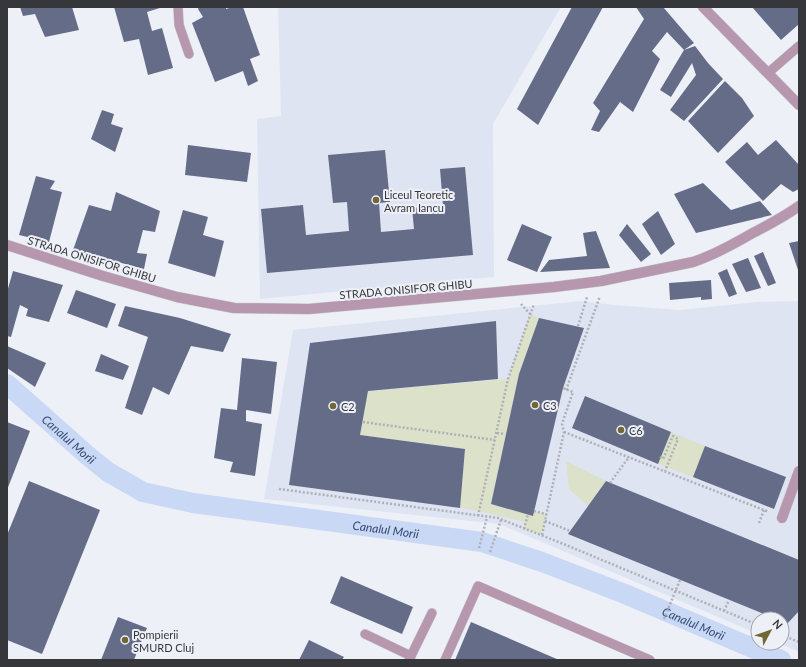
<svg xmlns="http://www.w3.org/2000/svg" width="806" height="667" viewBox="0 0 806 667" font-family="Lato,sans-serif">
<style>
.built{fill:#dfe4f3}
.green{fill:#dce1c9}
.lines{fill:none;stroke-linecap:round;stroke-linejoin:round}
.canal{stroke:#c8d8f5;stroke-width:20}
.building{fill:#646c87}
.lane-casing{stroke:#c9cbd2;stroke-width:10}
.street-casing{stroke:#c9cbd2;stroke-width:11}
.path{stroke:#aeb0b6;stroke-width:2.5;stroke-dasharray:2 2;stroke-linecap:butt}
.lane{stroke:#b697ad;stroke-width:9}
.street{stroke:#b697ad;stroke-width:10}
.poi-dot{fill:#706734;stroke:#eef0f8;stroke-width:1.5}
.labels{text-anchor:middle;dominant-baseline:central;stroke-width:4;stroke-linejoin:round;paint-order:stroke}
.poi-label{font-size:11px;fill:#36373a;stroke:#eef0f8;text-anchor:start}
.street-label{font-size:11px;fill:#36373a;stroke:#eef0f8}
.water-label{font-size:12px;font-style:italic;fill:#354a73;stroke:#eef0f8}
</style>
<rect width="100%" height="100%" fill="#eef0f8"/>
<g class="built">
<polygon points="278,7 561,7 493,124 494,277 260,299 257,119 281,116"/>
<polygon points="581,301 615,305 679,310 757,302 799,301 799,652 778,643 782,643 782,619 758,619 758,634 499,524 264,499 293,330"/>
</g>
<g class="green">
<polygon points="530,314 539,318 519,374 491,503 533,516 534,511 546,514 542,535 524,529 525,522 479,511 460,508 465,449 360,435 368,391 508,379"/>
<polygon points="671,432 705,446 693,477 658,464"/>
<polygon points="566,461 606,481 588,506 569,489"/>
</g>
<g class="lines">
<path class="canal" id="s1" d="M7,384L87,455L108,472L143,492L193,503L482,542L542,562L625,594L781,660"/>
</g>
<g class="building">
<polygon points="20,7 72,7 79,30 45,37 35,14 23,16"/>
<polygon points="114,7 163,7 147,12 152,31 162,28 173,68 148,75 139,39 124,42"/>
<polygon points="199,7 226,7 226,9 233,7 243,7 260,55 250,59 258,81 248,86 243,71 215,82 192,23 203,17 198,9"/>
<polygon points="572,7 603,7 538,125 517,109"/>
<polygon points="636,7 663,7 694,43 684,50 695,46 708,63 723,79 684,121 670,110 696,75 692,63 671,97 660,90 684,50 667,32 652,51 660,59 633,112 620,102 599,132 591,130 600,111 593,103 644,19"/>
<polygon points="752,7 799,7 799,24 781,40"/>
<polygon points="725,81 742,98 754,116 718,153 688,121"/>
<polygon points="102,110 114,114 111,124 123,128 115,152 91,139"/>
<polygon points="776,140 799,165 799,189 793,192 781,184 763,201 725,162 747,142 758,155"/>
<polygon points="188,145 251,153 247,182 185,175"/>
<polygon points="385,150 390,202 379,203 381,232 414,229 412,208 443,205 440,169 465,167 473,255 267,273 261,209 303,205 306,235 349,231 347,202 333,203 328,155"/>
<polygon points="36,176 55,181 50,189 62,192 49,242 19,235"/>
<polygon points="703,183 731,210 760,201 772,215 696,233 674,194"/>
<polygon points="116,192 160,211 155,232 143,230 137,253 147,254 144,269 73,250 89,205 111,211"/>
<polygon points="183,210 208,217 203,235 224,241 215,277 168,263"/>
<polygon points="658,211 675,244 661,255 642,224"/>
<polygon points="522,224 552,237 537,272 507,260"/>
<polygon points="627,224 651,254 641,262 619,235"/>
<polygon points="596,231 610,268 540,272 549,260 587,256 583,233"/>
<polygon points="799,241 799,273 789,243"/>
<polygon points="763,252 776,283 768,286 754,256"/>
<polygon points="748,258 761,288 746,292 732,264"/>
<polygon points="727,269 737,294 729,297 718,273"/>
<polygon points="13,271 63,285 49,322 26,316 28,309 20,305 11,337 7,336 7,292"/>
<polygon points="711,280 712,299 701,300 701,297 670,300 669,283"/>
<polygon points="76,290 116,304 107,328 67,313"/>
<polygon points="125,306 180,318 231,334 223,352 191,346 169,395 153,387 142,415 125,408 148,337 118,326"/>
<polygon points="539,318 584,328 563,388 533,516 491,504 519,374"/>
<polygon points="496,321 498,379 368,391 360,435 465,449 460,508 289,485 310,343"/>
<polygon points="7,346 46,363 35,387 7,368"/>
<polygon points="101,354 129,366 123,380 95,371"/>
<polygon points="242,358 277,362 271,414 246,410 246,421 262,424 255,476 230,472 233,462 214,458 221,408 237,410"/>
<polygon points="585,396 671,432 658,464 572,428"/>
<polygon points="7,422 30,431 7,490"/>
<polygon points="705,446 786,477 774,509 693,477"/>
<polygon points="29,481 100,510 42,654 7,640 7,535"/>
<polygon points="606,481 799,560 799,611 787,624 782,622 782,619 776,619 568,534"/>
<polygon points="341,576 413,607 402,634 330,603"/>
<polygon points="118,617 147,628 137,652 134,660 101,660"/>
<polygon points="471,622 559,660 455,660"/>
<polygon points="309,640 344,657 342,660 299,660"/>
</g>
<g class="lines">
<g class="lane-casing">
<g id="lane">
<polyline points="178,7 179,25 189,54"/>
<polyline points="768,73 799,46"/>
<polyline points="365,634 411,656"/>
<polyline points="409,660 432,613"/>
<polyline points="445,660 478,586 650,660"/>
</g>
</g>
<g class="street-casing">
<g id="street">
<polyline points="703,7 799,105"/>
<path d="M7,245L103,276L177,297L234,308L309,309L554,287L601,281L693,262C714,255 732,245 751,234C768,225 784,217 799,206"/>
<polyline points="782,518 799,471"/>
</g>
</g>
<g class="path">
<polyline points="521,304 530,314"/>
<polyline points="578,326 587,297"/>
<polyline points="566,390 600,296"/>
<polyline points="363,422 495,440"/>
<polyline points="564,432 769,512"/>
<polyline points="497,433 505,434"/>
<polyline points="660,457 663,459 673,436 678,439 665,471"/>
<polyline points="610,483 629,457"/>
<polyline points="279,489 498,518 566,545 758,625"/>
<polyline points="534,511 546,514"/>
<polyline points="478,516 508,379 534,304"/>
<polyline points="545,521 570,531"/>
<polyline points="759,523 764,510"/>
<polyline points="524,529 528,514"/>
<polyline points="542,535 564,432 562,424 573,392 563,388"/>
<polyline points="479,548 487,517"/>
<polyline points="490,552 501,520"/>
<polyline points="724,611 729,600"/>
<polyline points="664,619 680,580"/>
<polyline points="782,635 799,642"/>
</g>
<use href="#lane" class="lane"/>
<use href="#street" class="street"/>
</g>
<g class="poi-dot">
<circle cx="376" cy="200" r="4"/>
<circle cx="535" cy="405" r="4"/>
<circle cx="333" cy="406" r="4"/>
<circle cx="621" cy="430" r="4"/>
<circle cx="125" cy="640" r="4"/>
</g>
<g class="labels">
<g class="poi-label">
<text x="384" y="194">Liceul Teoretic<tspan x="384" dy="13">Avram Iancu</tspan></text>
<text x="543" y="405">C3</text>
<text x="341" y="406">C2</text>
<text x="629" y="430">C6</text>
<text x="133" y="634">Pompierii<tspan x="133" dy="13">SMURD Cluj</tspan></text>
</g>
<g class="street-label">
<text transform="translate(92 259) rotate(17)">STRADA ONISIFOR GHIBU</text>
<text transform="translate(406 289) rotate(-5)">STRADA ONISIFOR GHIBU</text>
</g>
<g class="water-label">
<text stroke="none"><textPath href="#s1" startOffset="83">Canalul Morii</textPath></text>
<text stroke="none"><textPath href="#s1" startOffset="420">Canalul Morii</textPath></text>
<text stroke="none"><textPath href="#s1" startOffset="744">Canalul Morii</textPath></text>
</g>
</g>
<rect width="806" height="667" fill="none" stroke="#36373a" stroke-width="16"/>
<g transform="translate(770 631) rotate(49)"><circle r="19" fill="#eef0f8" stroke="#a4a6ac"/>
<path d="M0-3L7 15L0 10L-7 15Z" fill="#706734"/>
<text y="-6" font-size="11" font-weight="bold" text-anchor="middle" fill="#36373a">N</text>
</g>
</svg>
